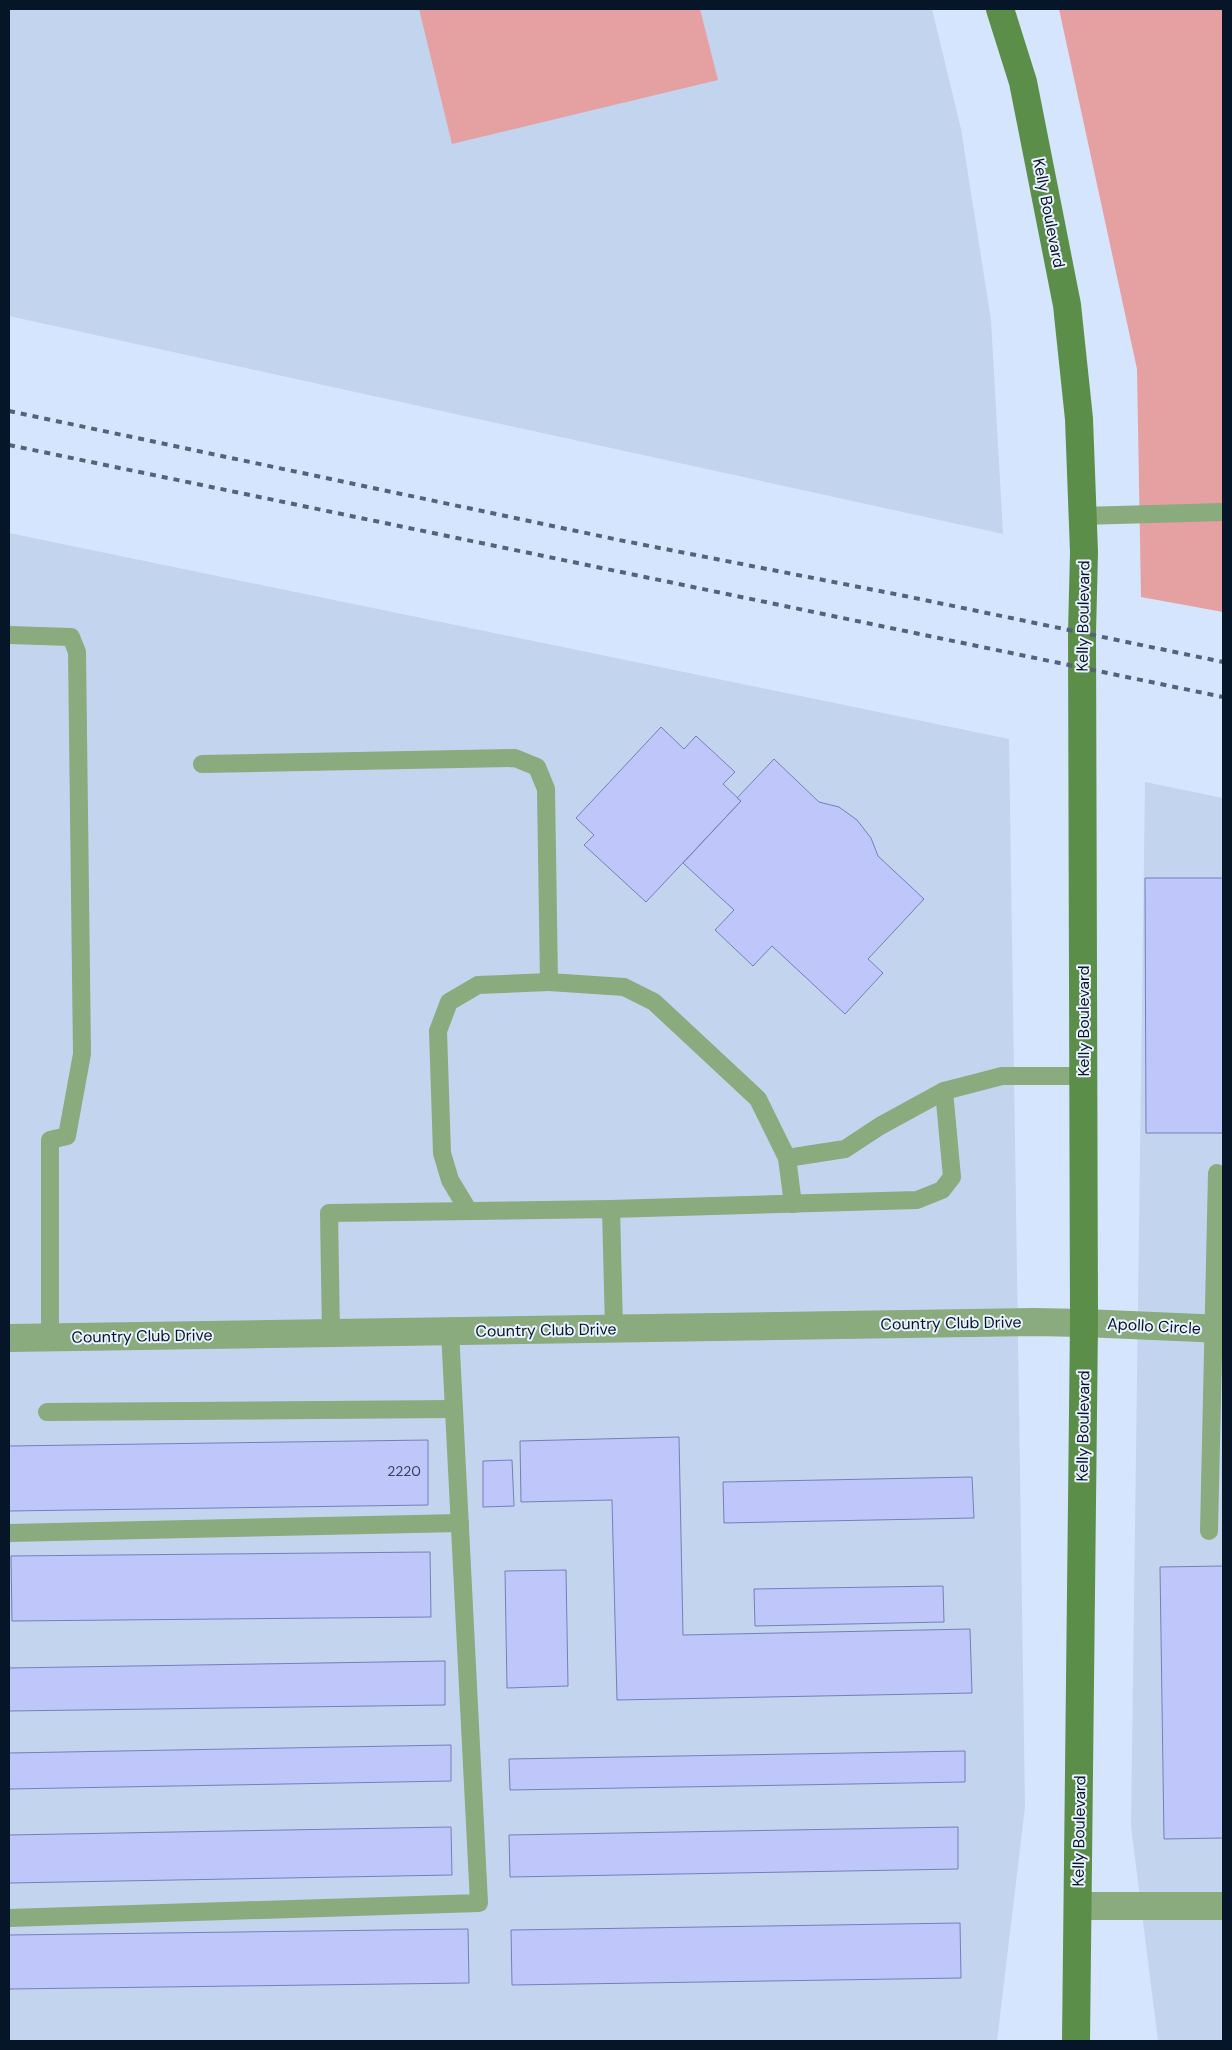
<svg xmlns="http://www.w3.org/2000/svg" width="1232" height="2050" viewBox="0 0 1232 2050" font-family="'DM Sans',sans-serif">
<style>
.built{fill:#c3d4ee}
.green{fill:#e5a1a2}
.building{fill:#bec6fa;stroke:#767eba}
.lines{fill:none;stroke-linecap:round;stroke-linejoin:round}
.lane{stroke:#89ab7d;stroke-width:18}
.street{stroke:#89ab7d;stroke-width:28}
.secondary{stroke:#5b8e48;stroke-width:28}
.rail{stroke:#546378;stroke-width:4;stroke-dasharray:6 6;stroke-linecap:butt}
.labels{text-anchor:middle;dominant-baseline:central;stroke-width:4;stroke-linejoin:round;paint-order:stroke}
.number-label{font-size:14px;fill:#35415d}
.street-label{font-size:16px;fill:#071529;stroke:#e9f2fe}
</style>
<rect width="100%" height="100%" fill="#d5e5fd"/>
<g class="built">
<polygon points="9,9 932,9 961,129 991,320 1003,534 9,316"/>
<polygon points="9,533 1009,739 1025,1807 997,2041 9,2041"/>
<polygon points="1145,782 1223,798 1223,2041 1158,2041 1131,1826"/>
</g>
<g class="green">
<polygon points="419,9 700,9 718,80 452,144"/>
<polygon points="1059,9 1223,9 1223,612 1141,597 1137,369"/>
</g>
<g class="building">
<polygon points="661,727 684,749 696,736 735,772 723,784 741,801 646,902 584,845 594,835 576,818"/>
<polygon points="774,759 819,802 839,807 857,820 871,838 878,856 924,899 868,959 883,973 845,1014 772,946 753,966 715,930 734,910 683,863 741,801 737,798"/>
<polygon points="1145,878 1223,878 1223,1133 1146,1133"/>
<polygon points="679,1437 683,1635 970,1629 972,1693 617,1700 612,1500 521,1502 520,1441"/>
<polygon points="428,1440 428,1505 9,1511 9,1446"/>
<polygon points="512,1460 514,1506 483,1507 483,1461"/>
<polygon points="972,1477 974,1518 724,1523 723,1482"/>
<polygon points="430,1552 431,1617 12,1621 11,1556"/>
<polygon points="1223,1566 1223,1838 1164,1839 1160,1567"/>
<polygon points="566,1570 568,1686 507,1688 505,1571"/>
<polygon points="943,1586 944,1622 755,1626 754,1589"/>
<polygon points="445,1661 445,1705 9,1711 9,1668"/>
<polygon points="451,1745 451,1781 9,1789 9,1753"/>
<polygon points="965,1751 965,1782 510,1790 509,1759"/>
<polygon points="451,1827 452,1875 9,1883 9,1835"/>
<polygon points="958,1827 958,1869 510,1877 509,1835"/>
<polygon points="960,1923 961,1978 512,1985 511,1930"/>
<polygon points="468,1929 469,1983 9,1989 9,1935"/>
</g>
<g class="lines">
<g class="lane">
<polyline points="1082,516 1223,512"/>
<polyline points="9,635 71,637 77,652 82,1054 67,1136 50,1140 50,1337"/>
<polyline points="202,764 515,758 537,767 546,789 549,982 624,987 654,1002 758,1099 787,1158 793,1204"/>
<polyline points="787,1158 845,1149 880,1126 944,1091"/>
<polyline points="611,1209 917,1200 942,1190 952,1177 944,1091 1002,1076 1084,1076"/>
<polyline points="468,1210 450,1180 442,1153 438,1031 449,1002 478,985 549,982"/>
<polyline points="331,1333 329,1213 611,1209 614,1328"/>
<polyline points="47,1412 454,1409"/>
<polyline points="1209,1531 1217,1173"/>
<polyline points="9,1533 460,1523"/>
<polyline points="9,1918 479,1903 450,1331"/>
</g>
<g class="street">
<polyline points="9,1338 1034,1322 1084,1323 1223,1329"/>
<polyline points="1078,1906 1223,1906"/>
</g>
<polyline class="secondary" points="1000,9 1023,82 1067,305 1079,419 1084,552 1082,633 1084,1323 1076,2041"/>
<g class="rail">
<polyline points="9,411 619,540 905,596 1223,662"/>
<polyline points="9,445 1223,697"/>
</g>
</g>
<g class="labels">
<g class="number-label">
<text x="404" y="1471">2220</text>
</g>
<g class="street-label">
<text transform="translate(1049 213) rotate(79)">Kelly Boulevard</text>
<text transform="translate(1083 616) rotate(-89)">Kelly Boulevard</text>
<text transform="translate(1083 1021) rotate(-90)">Kelly Boulevard</text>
<text transform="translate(951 1323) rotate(-1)">Country Club Drive</text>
<text transform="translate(1154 1326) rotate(3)">Apollo Circle</text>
<text transform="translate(546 1330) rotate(-1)">Country Club Drive</text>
<text transform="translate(142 1336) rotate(-1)">Country Club Drive</text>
<text transform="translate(1083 1426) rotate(-89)">Kelly Boulevard</text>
<text transform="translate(1079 1831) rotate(-89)">Kelly Boulevard</text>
</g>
</g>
<rect width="1232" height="2050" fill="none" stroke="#071529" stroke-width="20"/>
</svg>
